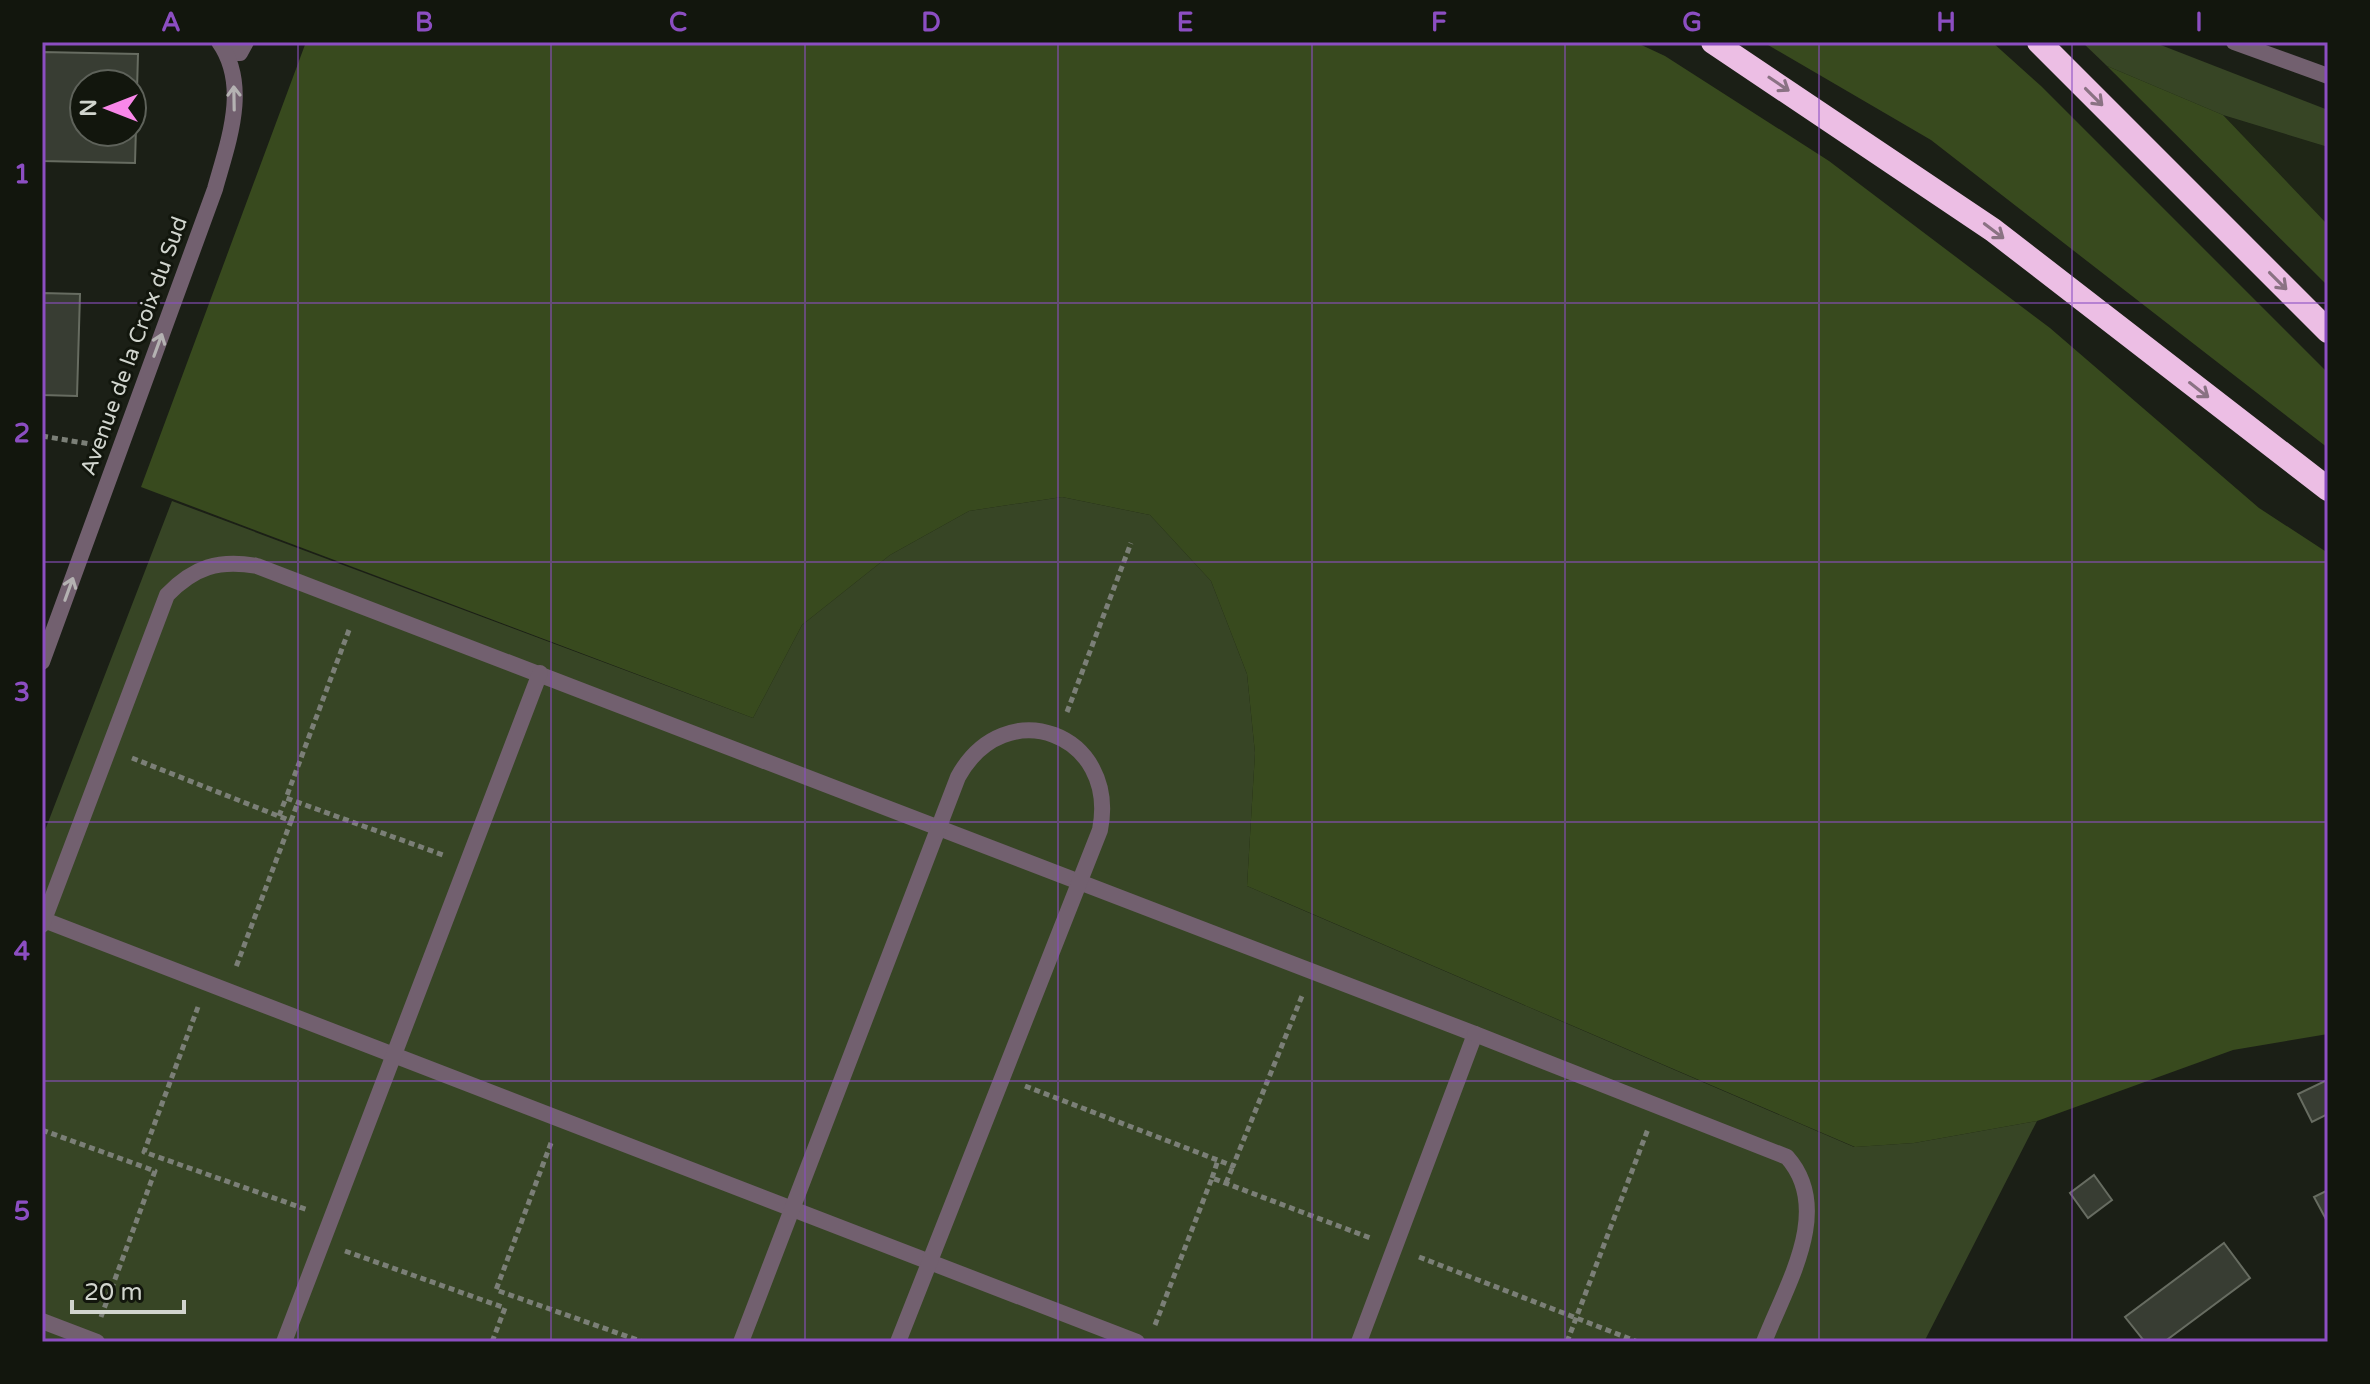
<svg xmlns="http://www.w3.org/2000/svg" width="2370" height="1384" viewBox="0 0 2370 1384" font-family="'Varela Round',sans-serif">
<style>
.built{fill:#1f2616}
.green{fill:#374525}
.forest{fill:#384a1e}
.building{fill:#383d33;stroke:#676c61;stroke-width:2;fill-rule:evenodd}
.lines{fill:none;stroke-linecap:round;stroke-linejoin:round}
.path{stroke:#7b7f77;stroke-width:5;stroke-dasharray:6 4;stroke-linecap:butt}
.service{stroke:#72606f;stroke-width:16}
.minor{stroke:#72606f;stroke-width:16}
.motorway{stroke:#ecbee4;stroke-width:24}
.oneway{stroke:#8a7283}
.oneway2{stroke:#b4b2b2}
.grid{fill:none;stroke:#8c4ec2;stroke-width:2;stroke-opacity:0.55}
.labels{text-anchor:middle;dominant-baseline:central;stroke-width:6;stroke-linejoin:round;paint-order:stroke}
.street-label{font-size:22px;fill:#d1d5ce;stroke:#12160d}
.neatline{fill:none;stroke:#8c4ec2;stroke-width:3}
.grid-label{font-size:26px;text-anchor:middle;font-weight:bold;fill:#8c4ec2}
</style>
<rect width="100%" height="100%" fill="#1b1f16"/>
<polygon class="built" points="2223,115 2328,147 2328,225"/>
<g class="green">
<polygon points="2082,42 2153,42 2328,110 2328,147 2223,115 2107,66"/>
<polygon points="1062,497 1150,515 1211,581 1247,674 1255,753 1247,886 1854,1147 1914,1143 2037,1121 1924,1342 42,1342 42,838 172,501 753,718 802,625 890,555 969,511"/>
</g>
<g class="forest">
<polygon points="306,42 1635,42 1665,56 1829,161 2050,328 2259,508 2328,553 2328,1034 2233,1050 2037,1121 1914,1143 1855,1147 1247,886 1255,753 1247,674 1211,581 1150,515 1062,497 969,511 890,555 802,625 753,718 141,487"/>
<polygon points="1763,42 1992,42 2041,86 2328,373 2328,448 1931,140"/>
<polygon points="2107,66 2223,115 2328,225 2328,286"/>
</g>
<g class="building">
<path d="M42,52L138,54L135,163L42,161ZM84,84H132V132H84Z"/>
<polygon points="42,293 80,294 77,396 42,395"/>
<polygon points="2327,1080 2328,1114 2312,1122 2298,1094"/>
<polygon points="2094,1175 2112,1200 2088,1218 2070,1193"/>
<polygon points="2328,1190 2328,1223 2314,1197"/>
<polygon points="2224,1243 2250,1278 2164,1342 2145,1342 2125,1317"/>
</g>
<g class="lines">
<g class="path">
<polyline points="42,436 96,445"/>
<polyline points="349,630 286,798 443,855"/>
<polyline points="1067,712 1131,543"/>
<polyline points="132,758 291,821 236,967"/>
<polyline points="279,816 286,798"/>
<polyline points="291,821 298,802"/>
<polyline points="198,1007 144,1152 308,1210"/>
<polyline points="1025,1086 1233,1166 1302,996"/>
<polyline points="42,1130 155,1171 101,1317"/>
<polyline points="551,1143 496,1290 643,1342"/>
<polyline points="1212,1178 1218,1160"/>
<polyline points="1226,1183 1233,1166"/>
<polyline points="345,1251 505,1308 492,1342"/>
<polyline points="1419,1257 1638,1342"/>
<polyline points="1155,1325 1212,1178 1373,1239"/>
<polyline points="1567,1342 1648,1129"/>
</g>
<g class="service">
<polyline points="2234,42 2328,76"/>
<polyline points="227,53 240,53 246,42"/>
<polyline points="44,920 1137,1342"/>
<path d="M42,925L167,595C194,567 219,559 257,566L1475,1034L1359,1342"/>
<path d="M1475,1034L1787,1157C1834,1210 1786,1285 1764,1342"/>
<polyline points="42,1321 97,1342"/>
<polyline points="284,1342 540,673"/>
<path d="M741,1342L958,777C1005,691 1119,733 1100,830L898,1342"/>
</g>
<path class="minor" d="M42,662L215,189C228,142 250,86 219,42"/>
<g class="motorway">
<polyline points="1713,42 1993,230 2328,489"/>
<polyline points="2039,42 2328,331"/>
</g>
</g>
<defs><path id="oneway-shaft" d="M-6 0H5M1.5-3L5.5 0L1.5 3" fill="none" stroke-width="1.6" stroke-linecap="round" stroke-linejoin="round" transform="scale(2)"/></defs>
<g class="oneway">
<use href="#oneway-shaft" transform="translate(1779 84) rotate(34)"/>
<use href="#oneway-shaft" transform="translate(2094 97) rotate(45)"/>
<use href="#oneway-shaft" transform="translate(1994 231) rotate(37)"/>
<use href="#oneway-shaft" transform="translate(2278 281) rotate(45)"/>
<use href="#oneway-shaft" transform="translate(2199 390) rotate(38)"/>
</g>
<g class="oneway2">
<use href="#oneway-shaft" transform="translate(234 98) rotate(-91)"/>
<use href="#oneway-shaft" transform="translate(158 345) rotate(-70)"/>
<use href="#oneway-shaft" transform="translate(69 589) rotate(-70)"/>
</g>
<path class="grid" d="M298,42V1342M551,42V1342M805,42V1342M1058,42V1342M1312,42V1342M1565,42V1342M1819,42V1342M2072,42V1342M42,303H2328M42,562H2328M42,822H2328M42,1081H2328"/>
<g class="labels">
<g class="street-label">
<text transform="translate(134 346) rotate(-70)">Avenue de la Croix du Sud</text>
</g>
</g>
<rect width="2370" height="1384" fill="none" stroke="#12160d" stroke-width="88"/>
<g transform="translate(108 108) rotate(270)"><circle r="38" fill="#12160d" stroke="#5e625a" stroke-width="2"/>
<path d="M0-6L14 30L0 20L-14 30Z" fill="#f987e9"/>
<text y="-12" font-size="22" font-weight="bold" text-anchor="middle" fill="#d1d5ce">N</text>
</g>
<path d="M72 1300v12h112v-12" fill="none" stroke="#d1d5ce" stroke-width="4"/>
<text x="84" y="1300" font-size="24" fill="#d1d5ce" stroke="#12160d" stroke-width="6" paint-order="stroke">20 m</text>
<rect x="44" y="44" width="2282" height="1296" class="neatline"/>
<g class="grid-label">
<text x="171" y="31">A</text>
<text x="424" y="31">B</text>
<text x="678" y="31">C</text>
<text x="931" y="31">D</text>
<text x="1185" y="31">E</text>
<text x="1439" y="31">F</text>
<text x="1692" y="31">G</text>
<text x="1946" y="31">H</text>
<text x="2199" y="31">I</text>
<text x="22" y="183">1</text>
<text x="22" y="442">2</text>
<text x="22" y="701">3</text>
<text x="22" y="960">4</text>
<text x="22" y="1220">5</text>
</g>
</svg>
